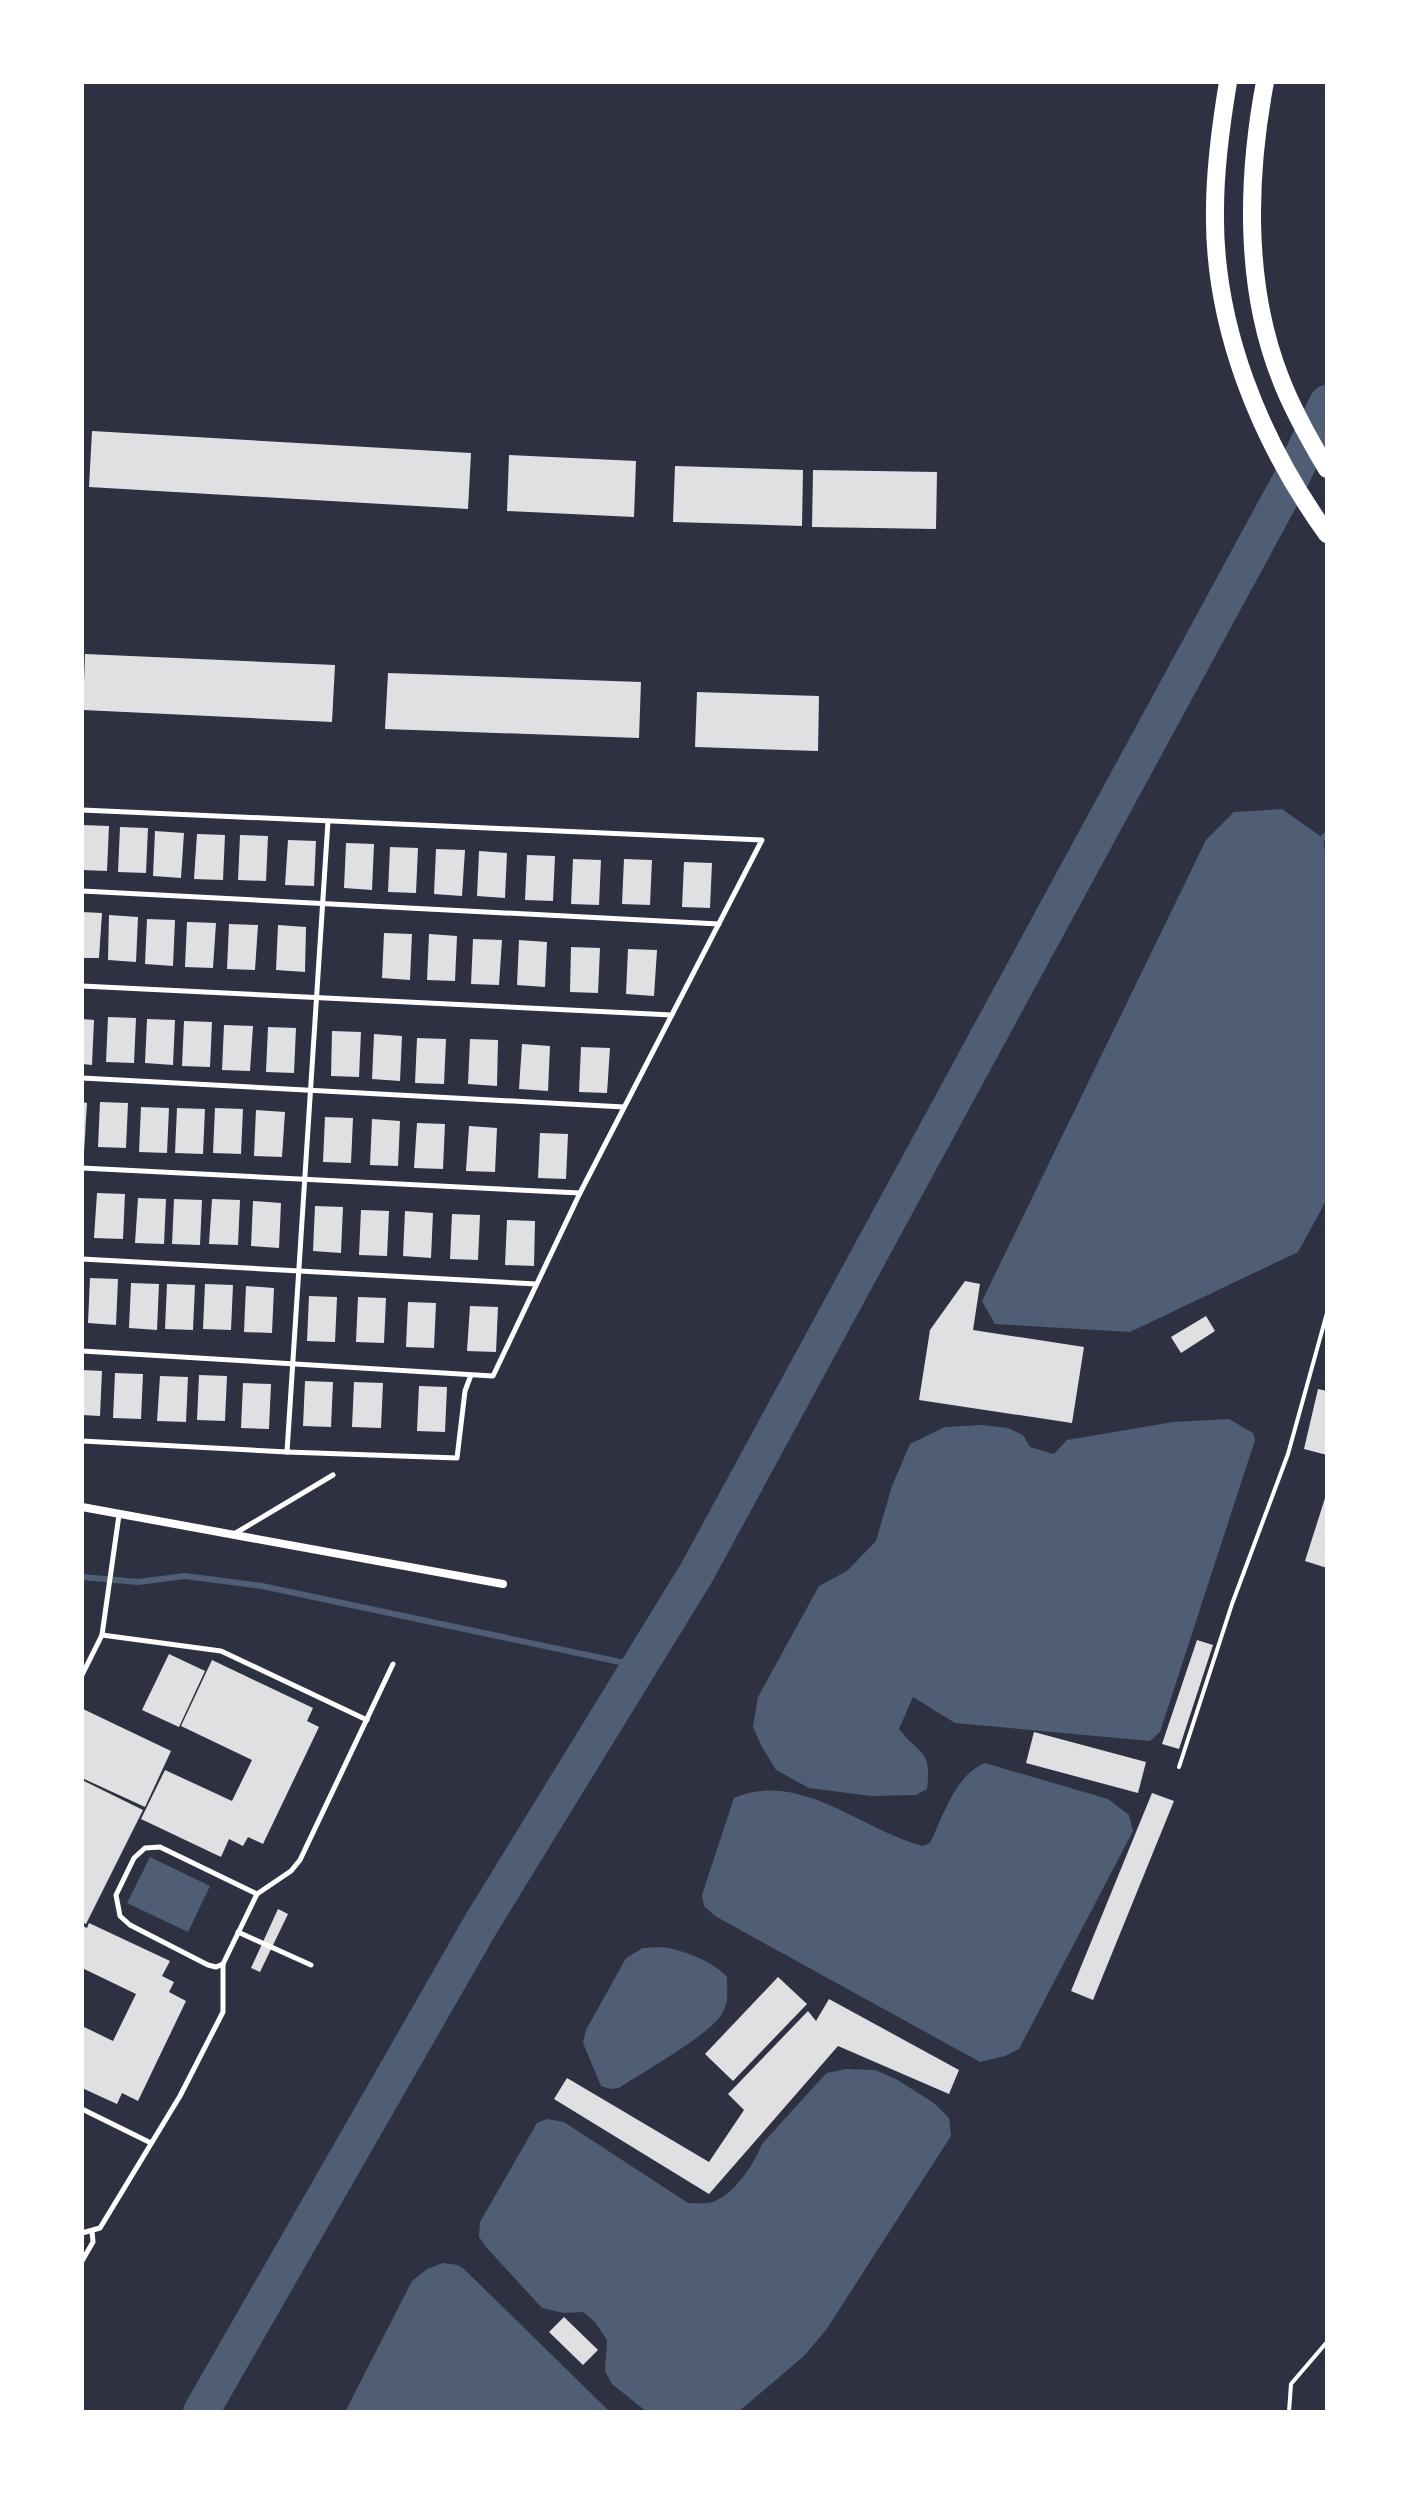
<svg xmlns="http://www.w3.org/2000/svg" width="1409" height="2494" viewBox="0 0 1409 2494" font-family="'Roboto Condensed',sans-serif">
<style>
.water{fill:#4f5d75}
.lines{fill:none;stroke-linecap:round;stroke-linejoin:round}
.stream{stroke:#4f5d75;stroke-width:6}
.river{stroke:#4f5d75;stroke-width:36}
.building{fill:#e0e0e3}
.path{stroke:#fff;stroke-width:4}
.service{stroke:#fff;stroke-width:5}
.minor{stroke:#fff;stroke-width:8}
.primary{stroke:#fff;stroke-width:18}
</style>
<rect width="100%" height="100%" fill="#2d3142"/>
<g class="water">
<polygon points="1282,809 1323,838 1327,866 1327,1199 1298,1252 1130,1332 995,1324 982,1301 1206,840 1234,812"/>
<path d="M1229,1419L1253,1433L1255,1440L1160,1732L1150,1741L955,1723L913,1697L899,1729C921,1757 932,1749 927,1789L916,1795L871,1796L809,1788L776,1770L762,1747L753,1727L758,1697L819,1586L847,1571L876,1541L892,1486L910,1444L945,1427L981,1425L1008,1428L1023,1435L1030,1447L1054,1454L1067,1440L1173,1422Z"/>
<path d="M985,1763L1108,1799L1129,1815L1133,1831L1019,2049L1005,2056L980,2062L715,1916L704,1906L702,1895L734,1798C800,1770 860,1829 922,1846L930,1843C944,1815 954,1776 985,1763Z"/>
<polygon points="150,1857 210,1886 188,1932 127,1903"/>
<path d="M662,1947C683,1950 713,1961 727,1977C727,1990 729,2003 722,2014C708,2036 643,2072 619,2088L611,2089L601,2086L583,2043L586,2030L626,1958L643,1948Z"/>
<path d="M846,2069L875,2070L896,2079L934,2103L949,2118L951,2136L826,2330L804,2356L738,2412H647L612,2384L605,2371L607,2340L595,2322L583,2312L564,2313L542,2308L486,2247L479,2237L480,2222L537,2123L547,2119L564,2122L688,2203C695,2203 706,2204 713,2202C735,2193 753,2166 762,2144L820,2080L827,2073Z"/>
<polygon points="443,2263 458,2265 464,2269 610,2412 345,2412 412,2281 427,2269"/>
</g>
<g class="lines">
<g class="stream">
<polyline points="1323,838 1327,834"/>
<polyline points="82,1577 138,1582 185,1576 262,1586 639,1666"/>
</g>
<polyline class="river" points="201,2412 481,1924 697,1572 1291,479 1327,403"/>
</g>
<g class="building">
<polygon points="92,431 471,453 468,509 89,487"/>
<polygon points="509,455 636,461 634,517 507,511"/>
<polygon points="675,466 803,470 802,526 673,522"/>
<polygon points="813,470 937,472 936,529 812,527"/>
<polygon points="85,654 335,665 332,722 83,710"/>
<polygon points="388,673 641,682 639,738 385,729"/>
<polygon points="697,692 819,696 818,751 695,747"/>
<polygon points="82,825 109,826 107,871 82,870"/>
<polygon points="120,827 148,828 146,873 118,872"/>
<polygon points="155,831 184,833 181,878 153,876"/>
<polygon points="197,834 225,835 223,880 194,879"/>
<polygon points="240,835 268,836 266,881 238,880"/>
<polygon points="288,840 316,841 314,886 285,885"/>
<polygon points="346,843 374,844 372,890 344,888"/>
<polygon points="390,847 418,848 416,893 388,892"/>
<polygon points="436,849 465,850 462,896 434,894"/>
<polygon points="479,851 507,853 505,898 477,896"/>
<polygon points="527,855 555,856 553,901 525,900"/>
<polygon points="573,859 601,860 599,905 571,904"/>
<polygon points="624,859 652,860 650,905 622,904"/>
<polygon points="684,862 712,863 710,908 682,907"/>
<polygon points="82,912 102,913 99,958 82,958"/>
<polygon points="109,915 138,917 136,962 108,960"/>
<polygon points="147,919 175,920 173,966 145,964"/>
<polygon points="187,922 216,923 213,968 185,967"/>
<polygon points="229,924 258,925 255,970 227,969"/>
<polygon points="278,925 306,927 305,972 276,970"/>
<polygon points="384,933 412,934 410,980 382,978"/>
<polygon points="429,934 457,936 455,981 427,980"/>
<polygon points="473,939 502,940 499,985 471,984"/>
<polygon points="519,940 547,942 545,987 517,985"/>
<polygon points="571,947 600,948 598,993 570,992"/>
<polygon points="628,949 657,950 654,996 626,994"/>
<polygon points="108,1017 136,1018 134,1063 106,1062"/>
<polygon points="82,1019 94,1020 92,1065 82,1064"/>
<polygon points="147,1019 175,1020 173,1065 145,1063"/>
<polygon points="184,1021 212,1022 210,1067 182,1066"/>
<polygon points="224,1025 253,1026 250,1071 222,1070"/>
<polygon points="268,1027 296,1028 294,1073 266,1072"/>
<polygon points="332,1031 361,1032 359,1077 331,1076"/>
<polygon points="374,1034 402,1036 400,1081 372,1079"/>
<polygon points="417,1038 446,1039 444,1084 415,1083"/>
<polygon points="470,1039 498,1040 497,1086 468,1084"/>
<polygon points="522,1044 550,1046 548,1091 519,1089"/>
<polygon points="581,1047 610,1048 607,1093 579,1092"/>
<polygon points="82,1102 87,1103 84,1152 82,1152"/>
<polygon points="100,1102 128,1103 126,1148 98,1147"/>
<polygon points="141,1107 169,1108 167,1153 139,1152"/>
<polygon points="177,1108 205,1109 203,1154 175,1153"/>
<polygon points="215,1108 243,1109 241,1154 213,1153"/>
<polygon points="256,1110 285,1112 282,1157 254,1156"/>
<polygon points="325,1117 353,1118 351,1163 323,1162"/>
<polygon points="372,1119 400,1121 398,1166 370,1165"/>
<polygon points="417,1123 445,1124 443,1169 414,1168"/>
<polygon points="469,1126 497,1128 495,1172 466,1171"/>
<polygon points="540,1133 568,1134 566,1179 538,1178"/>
<polygon points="97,1193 125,1194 123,1239 94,1238"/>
<polygon points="138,1198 166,1199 164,1244 135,1243"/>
<polygon points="174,1199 202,1200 200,1245 172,1244"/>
<polygon points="212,1199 240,1200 238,1245 209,1244"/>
<polygon points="253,1201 281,1203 279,1248 251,1246"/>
<polygon points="315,1206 343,1207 341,1253 313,1251"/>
<polygon points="361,1210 389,1211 387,1256 359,1255"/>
<polygon points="405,1211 433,1213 431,1258 403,1256"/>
<polygon points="452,1214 480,1215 478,1260 450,1259"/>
<polygon points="507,1220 535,1221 534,1266 505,1265"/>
<polygon points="90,1278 118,1279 116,1325 88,1323"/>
<polygon points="965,1281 980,1284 973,1330 1084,1347 1072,1423 919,1400 930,1330"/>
<polygon points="131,1283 159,1284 157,1330 129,1328"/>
<polygon points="167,1284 195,1285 193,1330 165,1329"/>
<polygon points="205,1284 233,1285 231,1330 203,1329"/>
<polygon points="246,1286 274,1288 272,1333 244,1332"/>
<polygon points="309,1296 337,1297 335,1342 307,1341"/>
<polygon points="358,1297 386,1298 384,1343 356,1342"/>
<polygon points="408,1302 436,1303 434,1348 406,1347"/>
<polygon points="470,1306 498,1307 496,1352 467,1351"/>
<polygon points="1206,1316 1215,1331 1181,1353 1171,1337"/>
<polygon points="82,1370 102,1371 100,1416 82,1415"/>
<polygon points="115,1373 143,1374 141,1419 113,1418"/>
<polygon points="199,1375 227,1376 225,1421 197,1420"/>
<polygon points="160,1376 188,1377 186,1422 157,1421"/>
<polygon points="305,1381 333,1382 331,1427 303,1426"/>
<polygon points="354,1382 383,1383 381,1428 352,1427"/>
<polygon points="243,1383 271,1384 269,1429 241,1428"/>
<polygon points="419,1386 447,1387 445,1432 417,1431"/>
<polygon points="1318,1389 1327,1391 1327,1455 1304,1449"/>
<polygon points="1326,1495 1327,1495 1327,1568 1305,1561"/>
<polygon points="1197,1640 1213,1645 1179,1749 1162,1744"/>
<polygon points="169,1654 205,1671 179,1727 142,1710"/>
<polygon points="212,1660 313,1708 307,1721 319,1727 263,1844 248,1837 243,1846 229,1839 221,1857 141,1819 165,1770 232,1801 252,1760 181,1726"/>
<polygon points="83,1709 171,1751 145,1807 82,1778"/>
<polygon points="1034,1732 1146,1762 1138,1793 1026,1763"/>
<polygon points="82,1780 143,1810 86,1924 82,1922"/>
<polygon points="1152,1793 1174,1801 1093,2000 1071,1991"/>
<polygon points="278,1909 288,1914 260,1972 251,1968"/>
<polygon points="89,1923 170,1961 162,1976 174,1982 169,1992 186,2001 138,2101 122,2093 117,2104 82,2088 82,2026 113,2041 136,1994 82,1968 82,1929 83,1926 87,1928"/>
<polygon points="778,1977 807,2004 733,2081 705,2054"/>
<polygon points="829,1999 959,2070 949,2094 838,2046 709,2194 554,2099 567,2078 709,2162 744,2110 728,2094 808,2011 816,2021"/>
<polygon points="564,2317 598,2350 583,2365 549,2332"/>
</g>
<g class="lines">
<g class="path">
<polyline points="1179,1767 1232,1604 1288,1454 1327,1313"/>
<polyline points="1289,2412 1291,2384 1327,2342"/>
</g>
<g class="service">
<polyline points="82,810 762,840 580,1193 493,1376 82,1351"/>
<polyline points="82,891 719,924"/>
<polyline points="82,986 672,1015"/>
<polyline points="82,1078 624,1107"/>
<polyline points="82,1168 580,1193"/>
<polyline points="82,1259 536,1284"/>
<polyline points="82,1441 287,1452 457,1458 465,1391 471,1375"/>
<polyline points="287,1452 328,821"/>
<polyline points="234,1534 333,1475"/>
<polyline points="102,1635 221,1651 367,1720"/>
<polyline points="82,1675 102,1635 119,1515"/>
<polyline points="238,1932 311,1965"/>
<polyline points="223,1964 216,1967 208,1965 130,1925 120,1916 116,1895 134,1858 145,1848 160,1847 257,1894"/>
<polyline points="82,2109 151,2143"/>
<polyline points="82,2233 100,2228 180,2096 223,2012 223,1964 257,1894 291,1871 300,1860 393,1664"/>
<polyline points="82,2261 93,2242 92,2231"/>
</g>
<polyline class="minor" points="82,1507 503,1584"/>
<g class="primary">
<path d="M1228,82C1221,124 1215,167 1215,210C1213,326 1260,441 1327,534"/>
<path d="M1265,82C1247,177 1244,285 1280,377C1292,409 1309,439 1327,469"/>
</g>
</g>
<rect width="1409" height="2494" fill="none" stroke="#ffffff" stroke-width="168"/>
</svg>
